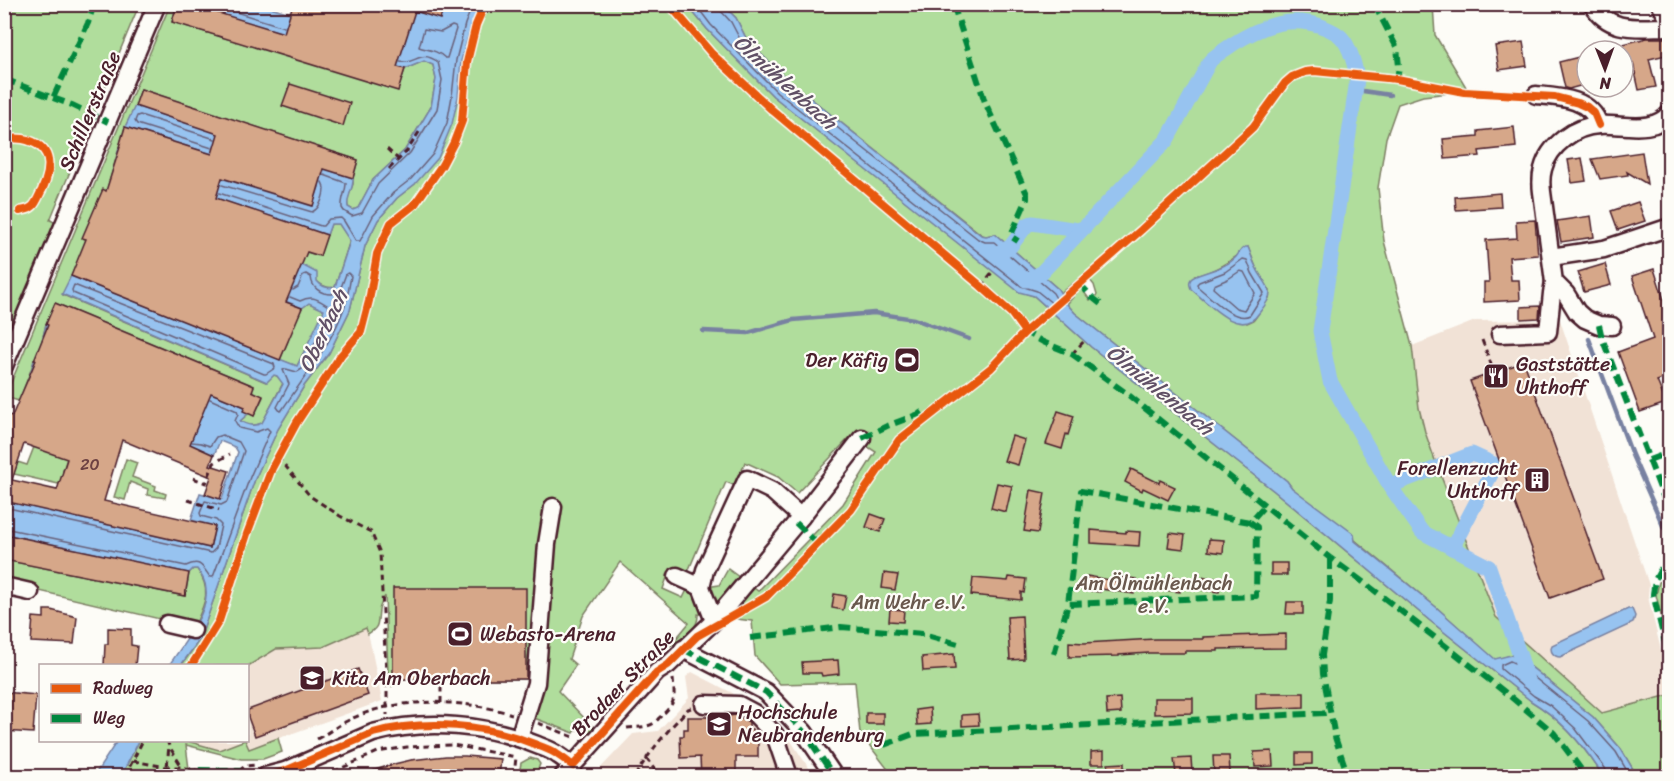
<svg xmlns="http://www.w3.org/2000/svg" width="1674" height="781" viewBox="0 0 1674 781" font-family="Sriracha,sans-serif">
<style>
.built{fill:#f1e2d6}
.green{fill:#b0dd9c;stroke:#7d7e64;stroke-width:1.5;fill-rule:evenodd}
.water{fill:#97c3f0;stroke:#7881a1;stroke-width:1.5}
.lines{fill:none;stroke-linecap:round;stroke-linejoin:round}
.shore{stroke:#69617a;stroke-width:1.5}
.stream{stroke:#7881a1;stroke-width:4.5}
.canal{stroke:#97c3f0;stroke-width:15}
.building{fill:#d6a789;stroke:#4a1f2b;stroke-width:1.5;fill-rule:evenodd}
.minor-casing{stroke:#4a1f2b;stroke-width:21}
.path{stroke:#4a1f2b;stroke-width:3;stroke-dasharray:6 4.5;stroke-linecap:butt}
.minor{stroke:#fdfcf7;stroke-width:16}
.quiet{stroke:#00873e;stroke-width:6;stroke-dasharray:12 6;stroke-linecap:butt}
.cycleway-casing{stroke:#fdfcf7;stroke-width:11}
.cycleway{stroke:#e8590c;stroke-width:8}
.labels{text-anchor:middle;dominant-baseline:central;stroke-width:4.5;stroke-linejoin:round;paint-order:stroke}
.number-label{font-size:16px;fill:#6d4142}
.street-label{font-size:20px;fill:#4a1f2b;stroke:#fdfcf7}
.poi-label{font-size:20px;fill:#4a1f2b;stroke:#fdfcf7;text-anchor:start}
.park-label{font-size:20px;fill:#69584d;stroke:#fdfcf7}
.water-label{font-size:21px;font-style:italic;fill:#615066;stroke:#fdfcf7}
</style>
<rect width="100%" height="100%" fill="#fdfcf7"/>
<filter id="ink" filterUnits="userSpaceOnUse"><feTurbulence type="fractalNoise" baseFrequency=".0167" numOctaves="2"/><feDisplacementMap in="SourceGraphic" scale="12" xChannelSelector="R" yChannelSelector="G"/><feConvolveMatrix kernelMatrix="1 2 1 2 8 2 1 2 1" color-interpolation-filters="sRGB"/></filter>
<g filter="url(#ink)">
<g class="built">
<polygon points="1560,320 1649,585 1648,597 1669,683 1669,695 1602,713 1496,617 1437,466 1425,432 1419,408 1412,346 1475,321"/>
<polygon points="367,627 382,701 249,749 245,741 248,740 248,666 276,649 323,647"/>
<polygon points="692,672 742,698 768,718 791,741 814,776 593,776 633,734 658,731 689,698 686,677"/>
<polygon points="187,741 245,741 219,750"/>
</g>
<g class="green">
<polygon points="5,5 139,5 50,220 61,225 5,354"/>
<path d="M170,5H177L172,22L398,90L405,69L424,61L433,65L436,79L431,107L405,150L373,180L358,208L353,210L348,207L347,200L353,184V178L358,160L141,89L135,107L125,127L108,186L319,256L331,224H339L350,240L335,287C321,291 310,274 302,265L299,269L103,190L83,238L294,325L302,308L309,303L325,310L297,366L280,360L288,341L79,258L63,295L266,382L274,375L277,376L283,383L262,423C253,427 248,425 239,422L249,413L254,416L263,397L252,391L254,386L55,303L46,324L42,341L19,401L5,397Z"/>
<path d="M480,5H687L707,29L773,96L1019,291L1034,296L1091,347L1274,491L1429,620L1531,701C1561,719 1585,747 1603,776H893L860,733L855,682L780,684L755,656L752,621L698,614C699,630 682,638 670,646L689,623L620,562L583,616L569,659L576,665L558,691L595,729L590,735L576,729L574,733L534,718L544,687L526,679H393L392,687L388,673L385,596C383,601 379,606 379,611C377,624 380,626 368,634L366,628L323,647L276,649L248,666H181L200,639L255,479L278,429L304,386L329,353L350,310L365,246L378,220L397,198L415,184L458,97L461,61L471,26ZM851,436L876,452L843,504L758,591L728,569L719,585L687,590L683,598L663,589L670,569L687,574L726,482L736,486L745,462L778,477L797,493Z"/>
<path d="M723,5H1433L1435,35L1466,87H1450L1449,93L1423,96L1398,104L1386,138L1378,188L1384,241L1412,346L1419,408L1425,432L1437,466L1496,617L1602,713L1669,695V776H1637L1621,749L1593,717L1521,659L1511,655L1495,660L1436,607L1292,488L1287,481L1075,313L1067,304L1081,288L1090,300L1097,295L1094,285L1085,274L1060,293L1058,289L995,234L986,236L982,235L789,81L748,42L736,18ZM1248,247L1257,270L1270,291L1269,298L1254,320L1247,323L1195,276C1216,271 1232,261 1248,247Z"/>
<polygon points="72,443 63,470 63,485 5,472 5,458 27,465 34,447"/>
<polygon points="126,459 137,463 132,477 156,486 155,490 166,494 165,498 147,495 148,489 130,482 125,500 114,497"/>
<path d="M5,560L185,596L189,573L193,569H197C213,591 204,605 194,627L5,583Z"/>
<polygon points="1669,579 1670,579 1669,648 1656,595 1659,582"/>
<polygon points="278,738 282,752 263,759 241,759 186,745 189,769 239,771 239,776 121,776 139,741 187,741 219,750 245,740 249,749"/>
<polygon points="530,758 537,760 540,764 536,774 524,775 519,774 521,763"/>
</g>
<g class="water">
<path d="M189,5H264L403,48L409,27L337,5H396L440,18L445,5H480L471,26L461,61L458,97L452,124L438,158L415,184L397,198L378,220L365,246L350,310L329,353L304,386L278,429L255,479L200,639L181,665H169C181,648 209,612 206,590C206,582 202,576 197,569H193L189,573L5,534V501L210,548L215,526L191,520L200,493L222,499L238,452L235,447L220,441L214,455L29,378L34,360L196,427L42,341L46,324L245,407L249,413L240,421C248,425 253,427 262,423L283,384L277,376L274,375L267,382L62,294L71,276L297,366L324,310L309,303L302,308L90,220L299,269L302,265L317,273V281C322,287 328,289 335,287L350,241L339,224H331L327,235L115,165L119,147L312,206L319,187L125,127L135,106L353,178C354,189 346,196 348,207L353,210L358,208L373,180L405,150L431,107L436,79L433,65L424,61L405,69Z"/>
<path d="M687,5H723L736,18L748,42L789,81L981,235L986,236L995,234L1058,289L1067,304L1075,313L1287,481L1292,488L1354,534L1355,541L1436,607L1495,659L1511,655L1521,659L1593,717L1621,749L1637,776H1603C1585,747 1561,719 1531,701L1429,620L1274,491L1091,347L1034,296L1019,292L773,96L707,29Z"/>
<path d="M1245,247H1248C1251,254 1253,262 1257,269C1260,276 1269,285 1270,293C1270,300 1263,308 1259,313C1241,341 1207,302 1191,289C1190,285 1188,283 1191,279C1194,275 1212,271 1218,268C1224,266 1231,262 1235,258C1239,254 1239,250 1245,247Z"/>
<path d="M1628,609H1632L1635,616L1633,623L1560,657C1554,657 1549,651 1552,645Z"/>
<polygon points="117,741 139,741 121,776 94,776"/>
</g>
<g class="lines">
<g class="shore">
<polyline points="210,4 284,27"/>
<polyline points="695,4 711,25 777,92 1021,286 1037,291 1053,304 1057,303 1057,300 1053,293 994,242 985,242 978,239 785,86 743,45 731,22 720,10 719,4"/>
<path d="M452,26L455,27L456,29L447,58H445C437,50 428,50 419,47L424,29L441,32Z"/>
<polyline points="212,148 137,124 135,121 137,116 140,115 215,139"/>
<path d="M324,175L346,183C346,192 341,198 342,208L344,211L352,216L362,213L378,184L410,153L437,109L442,80L438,62C419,48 417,65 400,62"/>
<path d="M222,185L312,212C321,208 327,190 322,182"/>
<polyline points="219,193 321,226 323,226 329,219 341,218 344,221 356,241 360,241 373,216 393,193 411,179 433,154 447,123 452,96 456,60 465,24 473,4"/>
<path d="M1243,259L1247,260L1252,273L1264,293L1250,315C1234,323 1211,297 1198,287L1197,284L1199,282L1225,272Z"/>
<polygon points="1240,271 1244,272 1255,293 1244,310 1236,308 1213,288 1214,285 1228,279"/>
<polygon points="74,285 274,364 275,368 266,374 264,374 73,293 72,290"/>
<path d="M290,297L300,301C312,295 317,299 327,305L330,312L302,369L297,372L286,369L283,370L289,384L277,407L280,411L282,410C303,378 332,344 344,308C348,298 349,286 351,276L348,273L346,274L340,290L332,294C320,294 312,288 311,277L306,274L303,275L298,287L293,290"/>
<polyline points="4,507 211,553 216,548 221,525 216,520 201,516 200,513 205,501 221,505 227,502 244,451 239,442 222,435 216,437 210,446 201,443 192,442"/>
<path d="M4,528L186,566C200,559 202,566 210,577H213L250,477L270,431L267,428L256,432L239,428L235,421L238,414L237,411L210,399"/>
<polyline points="1608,776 1605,768 1575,728 1551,706 1534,696 1501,669 1501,665 1510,661 1519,665 1588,721 1616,752 1630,776"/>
</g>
<g class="stream">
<polyline points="1356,90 1390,95"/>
<polyline points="703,331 748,333 793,320 874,313 914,319 969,339"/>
<polyline points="1589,339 1632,455 1664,528"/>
</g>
<g class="canal">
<polyline points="995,254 1010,247 1027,225 1032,223 1078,230 1083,228"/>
<path d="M1026,280L1040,274L1167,140L1210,61C1217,54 1225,50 1233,44C1260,27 1288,15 1321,26C1328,29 1335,31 1341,37C1350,46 1356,68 1357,80L1320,331L1330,381L1390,486L1422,532L1489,567L1521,659L1527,680"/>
<polyline points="1390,486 1472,454 1496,465 1452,548"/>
</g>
</g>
<g class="building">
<polygon points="177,4 189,4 284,33 293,4 337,4 350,9 351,4 445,4 440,19 415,11 397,67 405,69 398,91 172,22"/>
<polygon points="1647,38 1666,38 1670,54 1649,59 1656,87 1639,90 1633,63 1623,66 1623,44"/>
<polygon points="1523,42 1527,66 1499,70 1495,46"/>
<polygon points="1587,55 1587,84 1569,89 1565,88 1559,62"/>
<polygon points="290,84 350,103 343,126 282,106"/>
<polygon points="141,89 358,160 353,178 324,169 313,206 222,178 216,198 327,235 320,256 307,252 286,302 302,308 280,360 71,276 86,239 82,238 103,189 106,191 120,147 119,147 125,127 212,154 218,134 135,106"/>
<polygon points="1514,127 1516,147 1479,151 1480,156 1445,159 1443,139 1478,136 1478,131"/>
<polygon points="1642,152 1647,184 1627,172 1628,175 1600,179 1592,159"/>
<polygon points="1582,158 1586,181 1572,183 1568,160"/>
<polygon points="1500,193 1501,207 1456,210 1455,197"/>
<polygon points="1638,202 1645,221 1618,230 1611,211"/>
<polygon points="1591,216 1594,237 1561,242 1557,221"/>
<polygon points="1535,220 1538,255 1509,257 1511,280 1519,280 1520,300 1484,302 1484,282 1489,282 1486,240 1517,238 1516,221"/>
<polygon points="1605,264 1611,285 1584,292 1578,272"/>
<polygon points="1654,269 1670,318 1670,376 1657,381 1666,403 1640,412 1618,352 1653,339 1632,276"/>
<path d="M55,303L254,386L252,391L263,396L254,416L243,411L245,407L211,393L190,444L214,455L210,465L229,471L220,499L205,494L211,477L122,440L104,501L215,526L210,548L4,501V428L9,415L12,416L36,360H34L48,325L46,324ZM24,444L67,459L57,490L12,480Z"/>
<polygon points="1540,306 1539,318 1521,319 1521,307"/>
<polygon points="1524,362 1603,579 1550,598 1470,381"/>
<polygon points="1058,411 1074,416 1068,435 1066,434 1062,449 1046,444"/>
<polygon points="1012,436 1025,440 1018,465 1004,461"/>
<polygon points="1131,469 1159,483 1160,480 1175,487 1168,500 1143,488 1142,491 1125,482"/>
<polygon points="997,483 1012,486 1006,512 991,508"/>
<polygon points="1031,490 1045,493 1038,533 1024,531"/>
<polygon points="871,514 885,519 880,532 866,527"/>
<polygon points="1091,530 1126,533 1126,531 1140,532 1139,546 1091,543"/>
<polygon points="1170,533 1185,535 1183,549 1168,547"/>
<polygon points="4,534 189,573 185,596 4,560"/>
<polygon points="1209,539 1224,540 1223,553 1208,551"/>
<rect x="1271" y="563" width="16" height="12"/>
<polygon points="884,573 898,575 895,590 882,588"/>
<polygon points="1087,576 1121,582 1122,577 1136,579 1134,594 1101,589 1100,592 1085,590"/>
<polygon points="1167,576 1182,578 1180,592 1165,590"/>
<polygon points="1009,577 1026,579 1024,593 1021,592 1021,600 971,595 973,578 1008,581"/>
<polygon points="1204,577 1221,579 1219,592 1203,590"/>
<rect x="393" y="588" width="133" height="91"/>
<polygon points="834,594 846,596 843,610 832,608"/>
<polygon points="1287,602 1303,602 1303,614 1286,614"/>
<polygon points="890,609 904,610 903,622 889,621"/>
<polygon points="44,610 51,610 77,617 74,644 31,642 33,617 44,618"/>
<polygon points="1022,616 1024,659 1010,660 1007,617"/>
<polygon points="108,628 131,629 131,645 137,646 135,666 104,666 105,644 108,644"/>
<polygon points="1286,634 1286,648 1218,649 1218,651 1185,651 1185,653 1149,653 1119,655 1119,656 1069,657 1069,642 1084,643 1155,639 1203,639 1203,637"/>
<polygon points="954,654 955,669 923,671 922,657"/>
<polygon points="838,660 839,674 822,676 821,673 803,673 802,662"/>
<polygon points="358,669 368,695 255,736 248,717 248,710"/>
<polygon points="4,692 36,695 33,733 4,731"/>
<polygon points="1256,693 1304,693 1304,707 1256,709"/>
<polygon points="1120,698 1121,713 1107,714 1106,699"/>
<polygon points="1154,698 1193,698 1193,713 1154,714"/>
<polygon points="930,708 931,724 917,725 916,710"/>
<rect x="866" y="713" width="17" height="11"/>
<polygon points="978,714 979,725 962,726 962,715"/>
<polygon points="736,715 749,722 749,729 752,729 753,735 758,735 758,757 736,757 736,777 701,777 700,757 681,758 680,736 684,736 684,729 688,729 688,717 728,717 728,716"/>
<polygon points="1104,751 1104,764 1091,764 1091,752"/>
<polygon points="1272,751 1273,766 1255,767 1254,752"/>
<polygon points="1296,753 1312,753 1312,764 1296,765"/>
<polygon points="446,756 465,756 501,759 499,777 362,777 362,774 394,764 411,760"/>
<polygon points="1213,756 1229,756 1230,772 1214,773"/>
<polygon points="1191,758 1192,772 1176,774 1174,759"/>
<polygon points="1124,763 1124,777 1109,777 1108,764"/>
</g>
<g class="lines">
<g class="minor-casing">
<g id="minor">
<path d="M1592,4C1610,34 1639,27 1670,27"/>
<polyline points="1660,4 1670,21"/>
<path d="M1536,95C1559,97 1591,98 1599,125"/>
<polyline points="1551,257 1604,249 1670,227"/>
<path d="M1612,326L1599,325L1585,319L1577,312L1566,294L1554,282L1542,192C1541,184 1541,176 1543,169C1549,145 1575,126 1599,125C1621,123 1653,135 1670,113"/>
<polyline points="1500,334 1548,332 1552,293 1554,282"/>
<polyline points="4,366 157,4"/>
<polyline points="801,517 862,438"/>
<polyline points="677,576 701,587"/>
<polyline points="4,586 30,592"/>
<polyline points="167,624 193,630"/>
<polyline points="683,649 766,692 804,732 834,776"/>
<polyline points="704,704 739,705 754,713 775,735 789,776"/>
<polyline points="519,738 536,683 547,544 553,507"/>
<path d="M266,776L285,771L373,733C426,719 487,724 537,745C544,748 552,750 558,755C563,758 568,762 573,766"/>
<polyline points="563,776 657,672 668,665 714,621 801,517 772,491 747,479 705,570 701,587 714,621"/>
</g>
</g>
<g class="path">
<polyline points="387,149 398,159"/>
<polyline points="389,169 407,151 421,129"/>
<polyline points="981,286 994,270"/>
<polyline points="1482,340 1494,372"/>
<polyline points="1072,354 1085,340"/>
<polyline points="278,457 310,496 340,516 371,532 380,553 387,692 387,715"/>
<polyline points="193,478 206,483 214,463 230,454"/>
<polyline points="188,500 219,510"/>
<polyline points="191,666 219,621 247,534 272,468 297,422 341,355 361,332 369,301 377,254 391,223 415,204 442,165 454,142 462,121 467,62 476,25 485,4"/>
<polyline points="441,703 441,679"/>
<polyline points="538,723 576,738"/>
<path d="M627,728C634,727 640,728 647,726C652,725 656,722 659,718C676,702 675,701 673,679"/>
<path d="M317,739C328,733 338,725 349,720C396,696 462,699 512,714"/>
<polyline points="167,740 169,746 182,767"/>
<polyline points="646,758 657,773 657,776"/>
<polyline points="133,761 166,767 182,767 196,770"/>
<polyline points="239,771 245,766 256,765"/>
<polyline points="125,776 143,740"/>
<polyline points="166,776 169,746"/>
<polyline points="324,776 378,752 407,747 453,745 516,757"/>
<polyline points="514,776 516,757"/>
<path d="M635,776C650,751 668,730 688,709L691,708"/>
</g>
<use href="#minor" class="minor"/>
<g class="quiet">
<polyline points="953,4 985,102 1027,194 1027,199 1011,235 1012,237 1018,241"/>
<polyline points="1374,4 1397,48 1399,66 1397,79"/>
<polyline points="4,79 53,98 88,23 94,4"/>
<polyline points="53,98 72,105 108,122"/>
<polyline points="1079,283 1093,298 1102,305"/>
<polyline points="1599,325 1602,338 1670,514"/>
<polyline points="1023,329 1025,332 1043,342 1072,354 1126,393 1330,558 1370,587 1511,697 1554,733 1586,776"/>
<polyline points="862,438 887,426 919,414 927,408"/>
<polyline points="1649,460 1670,452"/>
<polyline points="1250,522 1257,527 1256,596 1068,604 1081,491 1250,522 1265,505"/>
<polyline points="796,523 818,544"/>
<polyline points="1670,552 1655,580 1653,594 1670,663"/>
<polyline points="1330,558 1330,601 1322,655 1323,674 1335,737 1348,776"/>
<polyline points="750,638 841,627 923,634 958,644"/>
<polyline points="683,649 766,692 804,732 834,776"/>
<polyline points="1054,654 1068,604"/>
<polyline points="884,745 913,734 1325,713 1330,712"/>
<polyline points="182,776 196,770 239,771 251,776"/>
</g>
<g class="cycleway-casing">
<g id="cycleway">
<polyline points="669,4 712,54 771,109 981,286 1011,313 1025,332"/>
<path d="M4,141C10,138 16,138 23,139C52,145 53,166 42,190C39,195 37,202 33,206C29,210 24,210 20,211"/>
<polyline points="191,666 219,621 247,534 272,468 297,422 341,355 361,332 369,301 377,254 391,223 415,204 442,165 454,142 462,121 467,62 476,25 485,4"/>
<path d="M266,776L285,771L373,733C426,719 487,724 537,745C544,748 552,750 558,755C563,758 568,762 573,766L657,672L668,665L697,636L766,597L851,510L899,440L991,368L1025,332L1141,230L1253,127L1285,83L1292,77L1305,72L1314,71L1397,79L1464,92L1555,97L1578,103L1587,107L1594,113L1599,125"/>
</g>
</g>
<use href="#cycleway" class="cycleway"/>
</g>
</g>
<defs>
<g id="stadium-square" transform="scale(1.35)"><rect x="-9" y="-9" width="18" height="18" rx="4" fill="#4a1f2b" stroke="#fdfcf7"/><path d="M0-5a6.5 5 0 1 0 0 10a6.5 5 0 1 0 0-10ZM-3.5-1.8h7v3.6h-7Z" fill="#fff"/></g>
<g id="restaurant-square" transform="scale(1.35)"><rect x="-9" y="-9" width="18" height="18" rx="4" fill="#4a1f2b" stroke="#fdfcf7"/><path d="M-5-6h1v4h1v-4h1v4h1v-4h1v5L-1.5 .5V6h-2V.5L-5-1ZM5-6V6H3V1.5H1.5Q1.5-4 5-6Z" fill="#fff"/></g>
<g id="building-square" transform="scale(1.35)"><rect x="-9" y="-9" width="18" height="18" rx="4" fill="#4a1f2b" stroke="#fdfcf7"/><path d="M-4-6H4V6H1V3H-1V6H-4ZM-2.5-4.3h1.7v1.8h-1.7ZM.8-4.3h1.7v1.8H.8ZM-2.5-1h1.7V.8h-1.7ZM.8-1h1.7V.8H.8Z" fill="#fff"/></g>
<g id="school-square" transform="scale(1.35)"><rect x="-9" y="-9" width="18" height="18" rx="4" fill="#4a1f2b" stroke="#fdfcf7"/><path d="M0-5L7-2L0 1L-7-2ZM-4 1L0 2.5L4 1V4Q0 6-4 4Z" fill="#fff"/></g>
<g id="university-square" transform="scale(1.35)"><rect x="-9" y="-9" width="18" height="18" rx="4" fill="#4a1f2b" stroke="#fdfcf7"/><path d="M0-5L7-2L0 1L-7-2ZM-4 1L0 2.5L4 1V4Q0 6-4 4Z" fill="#fff"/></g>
</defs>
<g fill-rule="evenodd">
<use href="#stadium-square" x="907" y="360"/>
<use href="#restaurant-square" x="1496" y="376"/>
<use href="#building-square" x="1537" y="480"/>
<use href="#stadium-square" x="460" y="634"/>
<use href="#school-square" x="312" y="678"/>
<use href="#university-square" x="719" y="724"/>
</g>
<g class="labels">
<g class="number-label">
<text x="90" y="464">20</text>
</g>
<g class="street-label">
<text transform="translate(90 111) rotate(-67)">Schillerstraße</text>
<text transform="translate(623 683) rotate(-46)">Brodaer Straße</text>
</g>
<g class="poi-label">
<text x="888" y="360" text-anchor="end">Der Käfig</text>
<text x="1516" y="364">Gaststätte<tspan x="1516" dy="23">Uhthoff</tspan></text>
<text x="1518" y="468" text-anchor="end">Forellenzucht<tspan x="1518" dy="23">Uhthoff</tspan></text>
<text x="480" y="634">Webasto-Arena</text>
<text x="332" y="678">Kita Am Oberbach</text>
<text x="738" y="712">Hochschule<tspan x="738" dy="23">Neubrandenburg</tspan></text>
</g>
<g class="park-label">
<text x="1154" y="583">Am Ölmühlenbach<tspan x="1154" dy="23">e.V.</tspan></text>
<text x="909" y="602">Am Wehr e.V.</text>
</g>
<g class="water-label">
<text transform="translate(785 82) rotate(42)">Ölmühlenbach</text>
<text transform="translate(323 331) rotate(-65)">Oberbach</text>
<text transform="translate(1160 390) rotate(39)">Ölmühlenbach</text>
</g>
</g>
<rect width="1674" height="781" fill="none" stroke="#fdfcf7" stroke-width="24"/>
<rect x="12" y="12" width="1650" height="757" fill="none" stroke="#4a1f2b" stroke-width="2" filter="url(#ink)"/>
<rect x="39" y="664" width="210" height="78" fill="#fdfcf7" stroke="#b5a4a5" stroke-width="1.5"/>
<rect x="51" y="684" width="30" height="9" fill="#e8590c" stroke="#b5a4a5" stroke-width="1.5"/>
<text x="93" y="694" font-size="18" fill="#4a1f2b">Radweg</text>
<rect x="51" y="714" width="30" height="9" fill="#00873e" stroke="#b5a4a5" stroke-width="1.5"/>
<text x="93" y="724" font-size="18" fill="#4a1f2b">Weg</text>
<g transform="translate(1605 69) rotate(179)"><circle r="28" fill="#fdfcf7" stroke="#b5a4a5" stroke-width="1.5"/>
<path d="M0-4.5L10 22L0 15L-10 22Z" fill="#4a1f2b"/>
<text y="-9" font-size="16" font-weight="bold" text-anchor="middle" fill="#4a1f2b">N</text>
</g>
</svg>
